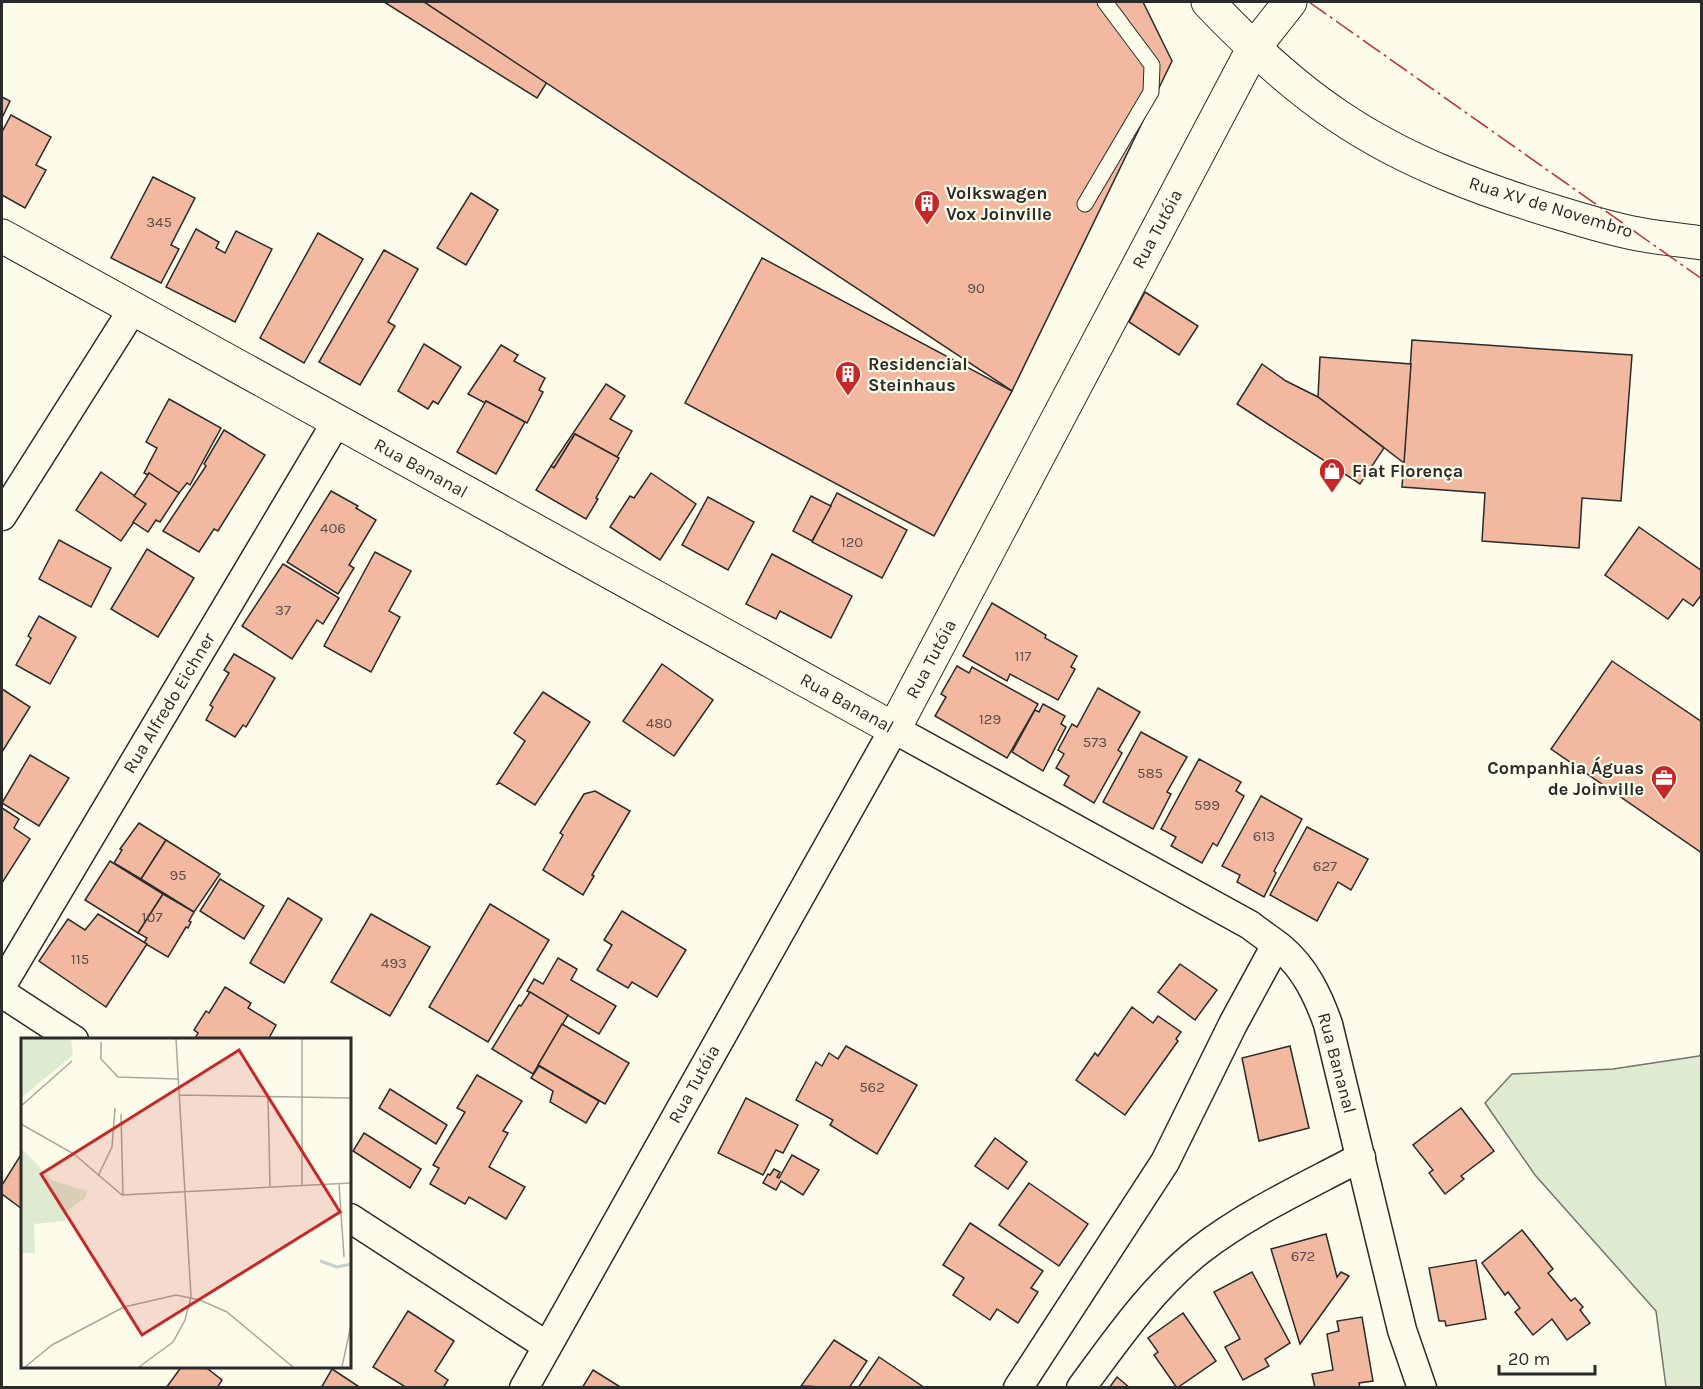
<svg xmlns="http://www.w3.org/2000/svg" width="1703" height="1389" viewBox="0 0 1703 1389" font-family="Karla,sans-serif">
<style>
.green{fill:#deebd1;stroke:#74746e;stroke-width:1.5}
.building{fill:#f2b8a0;stroke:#2b2b2b;stroke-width:1.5}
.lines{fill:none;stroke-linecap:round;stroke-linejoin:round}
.lane-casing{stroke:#2b2b2b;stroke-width:17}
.street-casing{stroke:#2b2b2b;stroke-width:31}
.secondary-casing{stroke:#2b2b2b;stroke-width:35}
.primary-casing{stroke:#2b2b2b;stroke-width:35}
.lane{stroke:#fdfbea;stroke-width:15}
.street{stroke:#fdfbea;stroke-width:28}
.secondary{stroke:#fdfbea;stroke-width:33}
.primary{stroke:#fdfbea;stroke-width:33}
.power{stroke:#c62828;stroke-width:1.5;stroke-dasharray:21 4.5 3 4.5;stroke-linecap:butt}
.labels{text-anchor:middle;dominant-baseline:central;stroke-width:4.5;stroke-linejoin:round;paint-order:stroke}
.number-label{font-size:15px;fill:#5d4e48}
.poi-label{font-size:18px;font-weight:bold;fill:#2b2b2b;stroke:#fdfbea;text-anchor:start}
.street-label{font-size:18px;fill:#2b2b2b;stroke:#fdfbea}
.inset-river{fill:none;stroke:#c7d0d0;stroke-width:3}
.inset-road{fill:none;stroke:#a9a89e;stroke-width:1.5}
.view{fill:#c62828;fill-opacity:0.15;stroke:#c62828;stroke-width:3}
.inset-edge{fill:none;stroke:#2b2b2b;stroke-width:3}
</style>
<rect width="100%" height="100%" fill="#fdfbea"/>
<polygon class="green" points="1701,1054 1701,1387 1666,1387 1656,1311 1535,1175 1485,1103 1512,1074 1613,1069 1699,1056"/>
<g class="building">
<polygon points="384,2 576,2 592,11 537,98"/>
<polygon points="424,2 1143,2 1172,61 1012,391"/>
<polygon points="2,97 10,101 2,118"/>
<polygon points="11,115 51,137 36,165 46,170 25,208 2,195 2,132"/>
<polygon points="153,177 195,198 171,245 179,249 161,283 111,258"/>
<polygon points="471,193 498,210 466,265 437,248"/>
<polygon points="196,229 219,242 216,248 225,253 236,231 272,249 235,322 166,287"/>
<polygon points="318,233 363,259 304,363 260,338"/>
<polygon points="384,250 418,269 388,322 395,326 360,385 319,362"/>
<polygon points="762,258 1012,391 934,536 685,403"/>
<polygon points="1145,292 1198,326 1179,355 1129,322"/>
<polygon points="1412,340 1632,355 1621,501 1582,498 1579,548 1482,541 1485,493 1402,487"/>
<polygon points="424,344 461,367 438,404 433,401 428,409 398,391"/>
<polygon points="501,345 518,355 514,361 545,378 539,390 543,392 527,423 486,401 485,403 468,394"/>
<polygon points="1320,357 1411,364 1404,463 1318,397"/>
<polygon points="1262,364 1286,381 1318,397 1384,448 1360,484 1237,404"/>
<polygon points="606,384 625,396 610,419 632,431 617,457 575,434 554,468 551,466"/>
<polygon points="169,399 221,428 190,485 187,483 179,493 149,473 148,475 144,473 157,448 146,442"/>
<polygon points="486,401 525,422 496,474 457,452"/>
<polygon points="224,430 265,455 218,531 214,529 199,552 163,531 206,466 204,464"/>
<polygon points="575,434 619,458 596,498 598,499 586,519 536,490 551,466 554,468"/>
<polygon points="101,472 146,504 121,541 76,510"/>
<polygon points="149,473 179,493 160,522 156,520 148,532 133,522 146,504 134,496"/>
<polygon points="651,473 696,504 660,560 610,527 630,496 634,498"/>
<polygon points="331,491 358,506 356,508 376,520 349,565 354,568 338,594 287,562"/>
<polygon points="837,493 907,530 882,578 812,542"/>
<polygon points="811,496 831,506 812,541 793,531"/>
<polygon points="708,497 754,522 728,570 682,545"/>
<polygon points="1639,527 1702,571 1702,594 1693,606 1683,599 1668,619 1605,575"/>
<polygon points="59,540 111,568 91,607 39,579"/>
<polygon points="147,549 194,578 158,637 111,609"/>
<polygon points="375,552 411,571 389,611 400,617 371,672 324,646"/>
<polygon points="772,554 852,596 831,638 780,611 776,619 746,604"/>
<polygon points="283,564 339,598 323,624 317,620 292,659 242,626"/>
<polygon points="992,603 1046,635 1045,638 1077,656 1071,667 1075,669 1058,700 1010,674 1007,681 963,656"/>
<polygon points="39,616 76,637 50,684 16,665 31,638 28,636"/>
<polygon points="234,654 275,678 246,727 243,725 235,737 206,720 213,707 210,705 229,673 224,670"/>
<polygon points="1612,661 1702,722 1702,853 1551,749"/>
<polygon points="662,664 713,700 674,756 623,721"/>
<polygon points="957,666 969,673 972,667 1038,704 1007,758 935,716 946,697 941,694"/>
<polygon points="1098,688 1140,712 1118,750 1122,753 1094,803 1064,785 1069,776 1056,768 1064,754 1058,750 1072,724 1077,727"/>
<polygon points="2,689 30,707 2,752"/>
<polygon points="543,692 590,722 535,805 500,783 497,784 525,741 514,733"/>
<polygon points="1043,704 1065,716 1061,724 1066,727 1043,771 1012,752 1035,710 1039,712"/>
<polygon points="1141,732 1187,757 1167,792 1171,794 1153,829 1103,802"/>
<polygon points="30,755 69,778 39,826 2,803"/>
<polygon points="1199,759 1241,782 1236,791 1244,796 1217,846 1213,843 1202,863 1171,846 1176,837 1161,829"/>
<polygon points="595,791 630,811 592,875 594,876 583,895 543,870 563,835 560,833 584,794"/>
<polygon points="1261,796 1302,819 1274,871 1276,873 1264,897 1237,882 1240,875 1222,866"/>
<polygon points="2,808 19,819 14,828 30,839 2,883"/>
<polygon points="139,823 166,840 141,879 114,863 122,850 120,849"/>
<polygon points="1307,827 1368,859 1351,890 1338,882 1317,921 1270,895"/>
<polygon points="166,840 220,874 194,912 141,879"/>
<polygon points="110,861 163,894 138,933 85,900"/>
<polygon points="220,879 264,906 244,939 200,911"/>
<polygon points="163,894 194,912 189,921 191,922 188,928 186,927 168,957 144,943 147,938 138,933"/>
<polygon points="288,898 322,919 284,983 250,963"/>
<polygon points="490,904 549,940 488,1042 429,1007"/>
<polygon points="622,911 686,950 657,997 632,982 628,988 597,970 612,945 604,940"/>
<polygon points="98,914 147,944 106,1007 39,961 68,919 85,930"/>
<polygon points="371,914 430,947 390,1016 331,982"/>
<polygon points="558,958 577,969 571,980 616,1006 599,1034 527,991 534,979 543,984"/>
<polygon points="1180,964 1217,990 1195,1020 1158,992"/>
<polygon points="225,987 251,1003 248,1008 276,1025 268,1040 194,1040 198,1033 194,1030 206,1011 209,1013"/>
<polygon points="530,992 568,1015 533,1074 492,1049 519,1005 521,1006"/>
<polygon points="1132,1007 1153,1023 1158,1016 1181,1032 1176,1039 1178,1041 1125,1115 1076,1080 1095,1053 1098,1056"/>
<polygon points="562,1024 629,1063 605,1104 538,1065"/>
<polygon points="846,1046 917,1085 877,1154 830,1125 833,1120 796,1100 816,1062 822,1066 829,1053 838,1059"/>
<polygon points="1290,1046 1309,1128 1259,1141 1242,1058"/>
<polygon points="539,1066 599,1101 586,1123 550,1102 553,1091 531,1078"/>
<polygon points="477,1075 522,1101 503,1131 508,1133 489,1167 525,1187 506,1219 469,1197 465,1204 430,1184 439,1168 433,1165 465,1112 457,1108"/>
<polygon points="390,1089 447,1125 436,1144 379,1108"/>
<polygon points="746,1098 798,1125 783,1153 776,1150 763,1175 718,1153"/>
<polygon points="1461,1108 1494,1151 1461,1176 1464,1179 1445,1194 1429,1173 1433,1170 1413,1145"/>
<polygon points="364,1133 421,1169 410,1188 353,1151"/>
<polygon points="995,1138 1027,1162 1008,1189 975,1166"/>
<polygon points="22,1153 22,1209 2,1194 2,1185"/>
<polygon points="792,1155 819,1170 803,1195 781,1181 776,1190 763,1183 768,1174 770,1175 774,1169 780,1172 777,1177 779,1178"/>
<polygon points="1029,1183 1088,1224 1059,1266 999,1225"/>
<polygon points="970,1223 1043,1271 1031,1288 1038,1292 1018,1323 997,1309 990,1320 953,1295 964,1278 943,1265"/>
<polygon points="1522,1230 1553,1269 1548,1273 1571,1301 1575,1298 1583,1307 1580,1310 1590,1323 1567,1340 1552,1319 1533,1335 1515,1312 1520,1308 1508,1292 1505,1295 1482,1263"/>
<polygon points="1326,1234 1337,1277 1341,1272 1349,1276 1300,1344 1271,1249"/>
<polygon points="1476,1260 1486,1319 1446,1326 1445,1321 1439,1321 1429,1268"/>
<polygon points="1252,1272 1290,1343 1265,1359 1269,1366 1243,1380 1225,1347 1240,1339 1214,1292"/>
<polygon points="408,1311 454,1341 435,1371 448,1380 443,1388 403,1388 404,1386 373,1367"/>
<polygon points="1183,1313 1216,1361 1177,1388 1154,1355 1158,1352 1148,1338"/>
<polygon points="1362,1317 1373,1381 1359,1383 1360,1388 1315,1388 1312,1374 1333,1370 1327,1334 1339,1331 1337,1321"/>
<polygon points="834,1340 867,1361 849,1388 801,1386"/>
<polygon points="879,1357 925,1388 858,1388"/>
<polygon points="182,1366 204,1366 222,1380 217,1388 166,1388"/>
<polygon points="332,1369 361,1388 321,1388"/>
<polygon points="593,1370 622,1388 582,1388"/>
<polygon points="1117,1377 1130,1388 1109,1388"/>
</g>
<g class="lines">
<g class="lane-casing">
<polyline id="lane" points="1085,204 1151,92 1152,65 1105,2"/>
</g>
<g class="street-casing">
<g id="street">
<polyline points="2,516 133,309"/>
<polyline points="2,985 337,421"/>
<polyline points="2,993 74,1040"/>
<polyline points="350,1218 547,1346"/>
<path d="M524,1388L894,729L1250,925C1260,933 1271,940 1281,948C1305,968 1318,996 1328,1024L1402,1330L1422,1388"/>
<polyline points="1018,1388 1165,1162 1233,1024 1276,945"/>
<path d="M1081,1388C1117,1339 1152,1288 1200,1250C1249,1212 1307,1186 1361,1157"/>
</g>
</g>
<g class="secondary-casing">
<polyline id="secondary" points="2,236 894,729 1253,49"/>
</g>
<g class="primary-casing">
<g id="primary">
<path d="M1208,2C1248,44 1290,84 1338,116C1404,161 1482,190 1559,213C1585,221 1611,229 1638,234C1659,238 1680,240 1702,243"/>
<polyline points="1253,49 1290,2"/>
</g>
</g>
<use href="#lane" class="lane"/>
<use href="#street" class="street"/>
<use href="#secondary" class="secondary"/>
<use href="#primary" class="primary"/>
<polyline class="power" points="1309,2 1702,279"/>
</g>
<defs>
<g id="building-pin" transform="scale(1.35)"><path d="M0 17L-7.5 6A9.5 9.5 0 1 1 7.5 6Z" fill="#c62828" stroke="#fdfbea"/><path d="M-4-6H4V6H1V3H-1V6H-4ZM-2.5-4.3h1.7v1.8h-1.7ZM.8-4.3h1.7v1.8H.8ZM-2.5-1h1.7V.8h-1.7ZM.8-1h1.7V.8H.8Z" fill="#fff"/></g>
<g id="shop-pin" transform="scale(1.35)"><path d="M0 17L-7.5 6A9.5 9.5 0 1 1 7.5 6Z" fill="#c62828" stroke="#fdfbea"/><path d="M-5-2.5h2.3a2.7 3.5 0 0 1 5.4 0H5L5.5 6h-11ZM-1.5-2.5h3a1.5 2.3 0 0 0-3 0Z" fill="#fff"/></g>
<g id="office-pin" transform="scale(1.35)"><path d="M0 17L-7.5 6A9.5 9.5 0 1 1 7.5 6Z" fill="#c62828" stroke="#fdfbea"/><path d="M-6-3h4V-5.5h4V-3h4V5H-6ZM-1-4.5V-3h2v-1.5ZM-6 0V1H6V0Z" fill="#fff"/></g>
</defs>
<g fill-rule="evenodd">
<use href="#building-pin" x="927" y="203"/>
<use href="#building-pin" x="848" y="374"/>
<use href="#shop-pin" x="1332" y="471"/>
<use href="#office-pin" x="1664" y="778"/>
</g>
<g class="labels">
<g class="number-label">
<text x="159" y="222">345</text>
<text x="976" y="288">90</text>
<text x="333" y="528">406</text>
<text x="852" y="542">120</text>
<text x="283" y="610">37</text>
<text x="1023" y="656">117</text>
<text x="990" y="719">129</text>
<text x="659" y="723">480</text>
<text x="1095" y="742">573</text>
<text x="1150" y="773">585</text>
<text x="1207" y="805">599</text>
<text x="1264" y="836">613</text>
<text x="1325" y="866">627</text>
<text x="178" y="875">95</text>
<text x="152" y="917">107</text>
<text x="80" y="959">115</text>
<text x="394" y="963">493</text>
<text x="872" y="1087">562</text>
<text x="1303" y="1256">672</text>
</g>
<g class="poi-label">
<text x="946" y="193">Volkswagen<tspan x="946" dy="21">Vox Joinville</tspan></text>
<text x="868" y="364">Residencial<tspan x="868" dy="21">Steinhaus</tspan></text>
<text x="1352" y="471">Fiat Florença</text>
<text x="1644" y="768" text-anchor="end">Companhia Águas<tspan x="1644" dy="21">de Joinville</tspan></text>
</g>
<g class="street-label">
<text transform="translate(1551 207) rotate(17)">Rua XV de Novembro</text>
<text transform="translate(1157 229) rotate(-62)">Rua Tutóia</text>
<text transform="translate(421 468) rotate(29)">Rua Bananal</text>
<text transform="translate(931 659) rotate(-62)">Rua Tutóia</text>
<text transform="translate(169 703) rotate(-59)">Rua Alfredo Eichner</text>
<text transform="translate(847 703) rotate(29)">Rua Bananal</text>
<text transform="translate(1337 1063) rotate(75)">Rua Bananal</text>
<text transform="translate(694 1084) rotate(-61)">Rua Tutóia</text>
</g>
</g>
<g transform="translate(21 1038)">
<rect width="330" height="330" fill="#fdfbea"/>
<path d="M0,1H50L52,17L0,60ZM0,110L31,142L66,153L65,159L45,174L44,183L13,186L14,215H0Z" fill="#deebd1"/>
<path class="inset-river" d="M299,223L316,229L330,226"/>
<path class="inset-road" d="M155,1L170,259M281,1V148M80,4V21L97,39L157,41M158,57L330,60M247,59L249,149M0,68L51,23M100,76L102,157M0,86L53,116L101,157L330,145M77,138L91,109L94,70M318,146L323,219M4,329L31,307L103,269L155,257L179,262L206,274L272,329M118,329L152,304L164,282L170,259M321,329L330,287"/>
<path class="view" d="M218,12L319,174L121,297L20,136Z"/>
<rect width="330" height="330" class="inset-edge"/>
</g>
<rect width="1703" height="1389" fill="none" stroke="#2b2b2b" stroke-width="6"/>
<path d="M1499 1365v9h96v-9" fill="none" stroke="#2b2b2b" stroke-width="3"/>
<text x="1508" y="1365" font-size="18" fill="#2b2b2b" stroke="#fdfbea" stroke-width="4.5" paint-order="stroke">20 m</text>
</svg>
